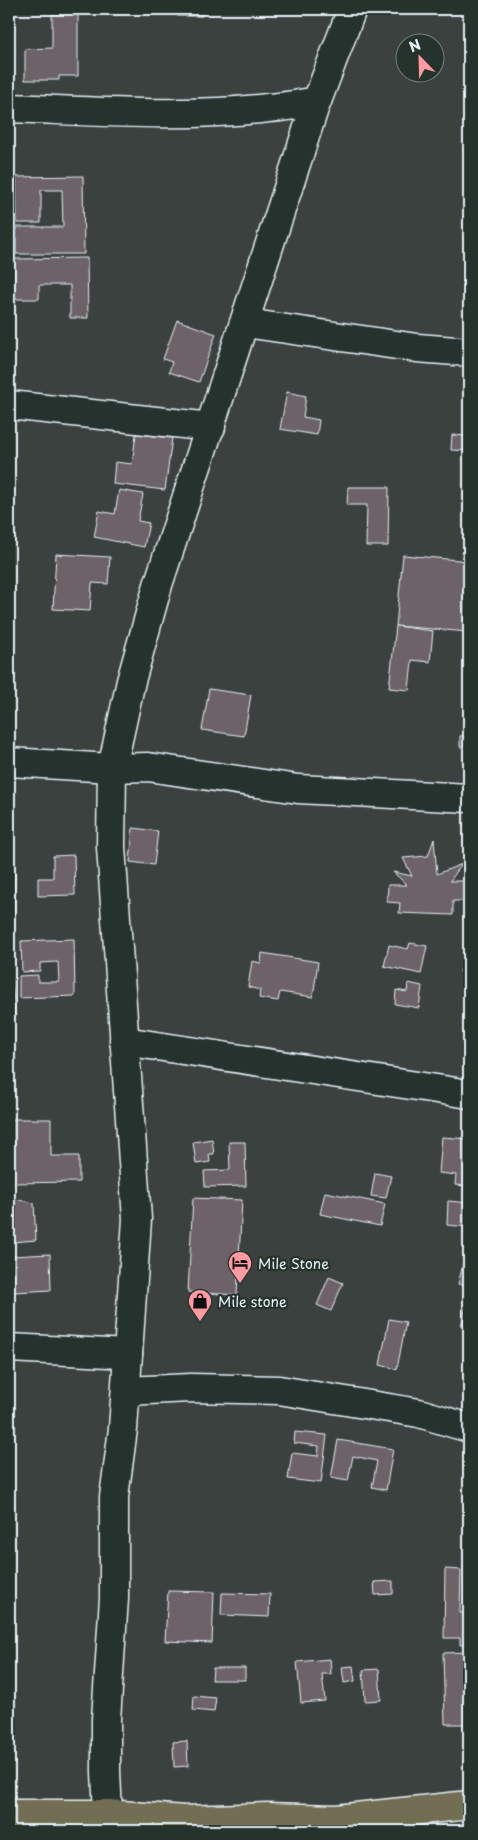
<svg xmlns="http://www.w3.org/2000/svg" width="478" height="1840" viewBox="0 0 478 1840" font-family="'Playpen Sans',sans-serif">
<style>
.building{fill:#6c6267;stroke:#e8f1f8}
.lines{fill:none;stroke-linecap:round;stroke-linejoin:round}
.minor-casing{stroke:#e8f1f8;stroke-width:31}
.major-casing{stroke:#e8f1f8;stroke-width:31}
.minor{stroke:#26332d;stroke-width:28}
.major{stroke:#726e52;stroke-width:28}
.labels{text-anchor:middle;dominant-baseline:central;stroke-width:4.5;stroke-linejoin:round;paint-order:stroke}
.poi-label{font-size:14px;fill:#e8f1f8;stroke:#26332d;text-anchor:start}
</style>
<rect width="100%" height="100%" fill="#3b413e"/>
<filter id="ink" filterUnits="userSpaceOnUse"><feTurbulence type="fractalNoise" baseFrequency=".02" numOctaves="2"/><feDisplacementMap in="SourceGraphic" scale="10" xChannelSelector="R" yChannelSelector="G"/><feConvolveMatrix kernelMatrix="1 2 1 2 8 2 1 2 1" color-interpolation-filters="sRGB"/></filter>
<g filter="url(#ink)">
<g class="building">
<polygon points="60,9 78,9 78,76 59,76 59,80 25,80 25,49 52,48 52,14 60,14"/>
<polygon points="84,9 105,9 105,12 84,11"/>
<rect x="178" y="9" width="24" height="7"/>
<polygon points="83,176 84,254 16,254 16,227 63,227 62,190 41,190 41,223 17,223 16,177"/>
<polygon points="87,258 88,318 70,318 70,285 39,285 39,299 14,299 14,259"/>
<polygon points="177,320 216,334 199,382 169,372 172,362 163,359"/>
<polygon points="287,392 306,396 303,417 319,420 317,435 280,429"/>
<polygon points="136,434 172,438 165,490 113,484 115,462 132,464"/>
<polygon points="452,435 469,436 469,451 451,450"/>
<polygon points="348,487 389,487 388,546 366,546 367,505 347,505"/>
<polygon points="119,490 143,494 138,521 149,523 144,547 94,537 99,511 115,514"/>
<polygon points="56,554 110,557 108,584 92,583 90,611 53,609"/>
<polygon points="403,555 469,561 469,632 396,626"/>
<polygon points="396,626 433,631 430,662 412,660 409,690 389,688"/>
<polygon points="209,689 251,695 244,736 202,730"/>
<polygon points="469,735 469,747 460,747 460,736"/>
<polygon points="133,828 158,831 154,865 130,862"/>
<polygon points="434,839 437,874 462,864 450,881 465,881 464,901 453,901 453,915 399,913 400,903 387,902 388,885 407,885 393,872 412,876 403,858 428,856"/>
<polygon points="74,855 75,895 38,896 38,878 53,878 53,856"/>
<polygon points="9,872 15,872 14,927 9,927"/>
<polygon points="74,939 75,996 19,998 19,976 38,975 38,982 59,982 58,962 40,963 40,971 22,972 21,941"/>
<polygon points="410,943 427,946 421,974 384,966 389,945 408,949"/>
<polygon points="469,945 469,975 460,972"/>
<polygon points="262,953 318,962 313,997 280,992 278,1001 259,998 260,990 248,987 252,961 261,963"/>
<polygon points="9,978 12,978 15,1016 9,1017"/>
<polygon points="408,983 422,986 419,1008 395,1004 396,990 407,992"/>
<polygon points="10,1119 51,1119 51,1156 79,1156 79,1182 9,1183"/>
<polygon points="442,1137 469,1139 469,1186 455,1185 456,1175 439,1173"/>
<polygon points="212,1139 214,1154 209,1154 210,1162 196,1164 193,1142"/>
<polygon points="229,1142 245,1142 246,1186 205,1187 204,1171 230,1170"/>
<polygon points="375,1173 391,1176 386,1198 371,1196"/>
<polygon points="325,1192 385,1204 380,1226 320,1214"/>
<polygon points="10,1198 34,1203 36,1240 12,1242"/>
<polygon points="193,1198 242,1200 237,1295 188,1292"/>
<polygon points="448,1201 469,1203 469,1227 447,1225"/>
<polygon points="50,1254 51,1290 14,1292 12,1256"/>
<polygon points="465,1257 469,1258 469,1287 458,1284"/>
<polygon points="329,1277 343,1283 331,1311 317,1305"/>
<polygon points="469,1294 469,1328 461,1326"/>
<polygon points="389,1319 406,1322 397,1369 380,1365"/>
<polygon points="295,1432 327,1435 321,1483 288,1479 292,1453 318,1456 319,1446 294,1443"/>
<polygon points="338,1440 393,1449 386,1490 372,1487 377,1461 353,1456 348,1481 331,1478"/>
<polygon points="445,1569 461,1570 460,1613 469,1613 469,1645 460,1645 460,1638 444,1638"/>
<polygon points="393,1581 393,1594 375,1595 374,1582"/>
<polygon points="168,1591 214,1592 212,1643 165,1641"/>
<polygon points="222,1593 270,1594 269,1617 221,1615"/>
<polygon points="469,1652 469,1724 445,1724 443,1653"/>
<polygon points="330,1659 331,1674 322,1674 325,1701 301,1703 297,1662"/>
<polygon points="353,1666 355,1681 344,1683 342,1667"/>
<polygon points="213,1668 245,1668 245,1680 212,1680"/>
<polygon points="379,1669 381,1700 365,1701 363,1670"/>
<polygon points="194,1696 216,1698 214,1712 193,1710"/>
<polygon points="187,1741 188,1766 174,1767 173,1742"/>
</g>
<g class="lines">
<g class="minor-casing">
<g id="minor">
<path d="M9,108C93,111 185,118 268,108C285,107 301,104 317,101"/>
<polyline points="245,323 417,348 469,352"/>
<polyline points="9,405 211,427"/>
<polyline points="9,762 112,768 148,767 298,789 469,798"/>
<polyline points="124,1041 469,1094"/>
<polyline points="9,1348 128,1354"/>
<polyline points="126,1391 191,1388 279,1390 419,1413 469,1428"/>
<polyline points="108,1814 106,1772 106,1719 114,1598 114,1497 123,1429 137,1219 111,847 112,768 131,681 158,585 314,109 352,9"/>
</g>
</g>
<g class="major-casing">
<polyline id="major" points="9,1814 108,1814 184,1820 267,1817 336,1819 469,1805"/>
</g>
<use href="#minor" class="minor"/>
<use href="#major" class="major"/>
</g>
</g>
<defs>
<g id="hotel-pin" transform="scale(1.25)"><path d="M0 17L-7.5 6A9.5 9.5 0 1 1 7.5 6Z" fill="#ff9aa2" stroke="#26332d"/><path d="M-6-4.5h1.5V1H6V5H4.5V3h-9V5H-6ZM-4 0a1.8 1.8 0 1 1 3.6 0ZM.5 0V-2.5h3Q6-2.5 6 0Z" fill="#111"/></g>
<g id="shop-pin" transform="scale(1.25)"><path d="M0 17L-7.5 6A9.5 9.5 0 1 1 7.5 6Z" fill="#ff9aa2" stroke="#26332d"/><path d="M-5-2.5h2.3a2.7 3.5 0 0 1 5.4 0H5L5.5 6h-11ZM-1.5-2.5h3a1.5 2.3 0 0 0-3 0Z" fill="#111"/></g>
</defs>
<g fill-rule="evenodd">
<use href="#hotel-pin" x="240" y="1263"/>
<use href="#shop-pin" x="200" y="1301"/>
</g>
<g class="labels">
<g class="poi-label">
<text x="258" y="1263">Mile Stone</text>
<text x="218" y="1301">Mile stone</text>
</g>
</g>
<rect width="478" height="1840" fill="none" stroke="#26332d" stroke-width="30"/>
<rect x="15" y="15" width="448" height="1810" fill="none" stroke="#e8f1f8" stroke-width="2" filter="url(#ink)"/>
<g transform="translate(420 58) rotate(337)"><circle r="24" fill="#26332d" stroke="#747f7e"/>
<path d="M0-4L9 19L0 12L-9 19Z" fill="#ff9aa2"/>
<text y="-8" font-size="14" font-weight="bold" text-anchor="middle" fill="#e8f1f8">N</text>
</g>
</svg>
